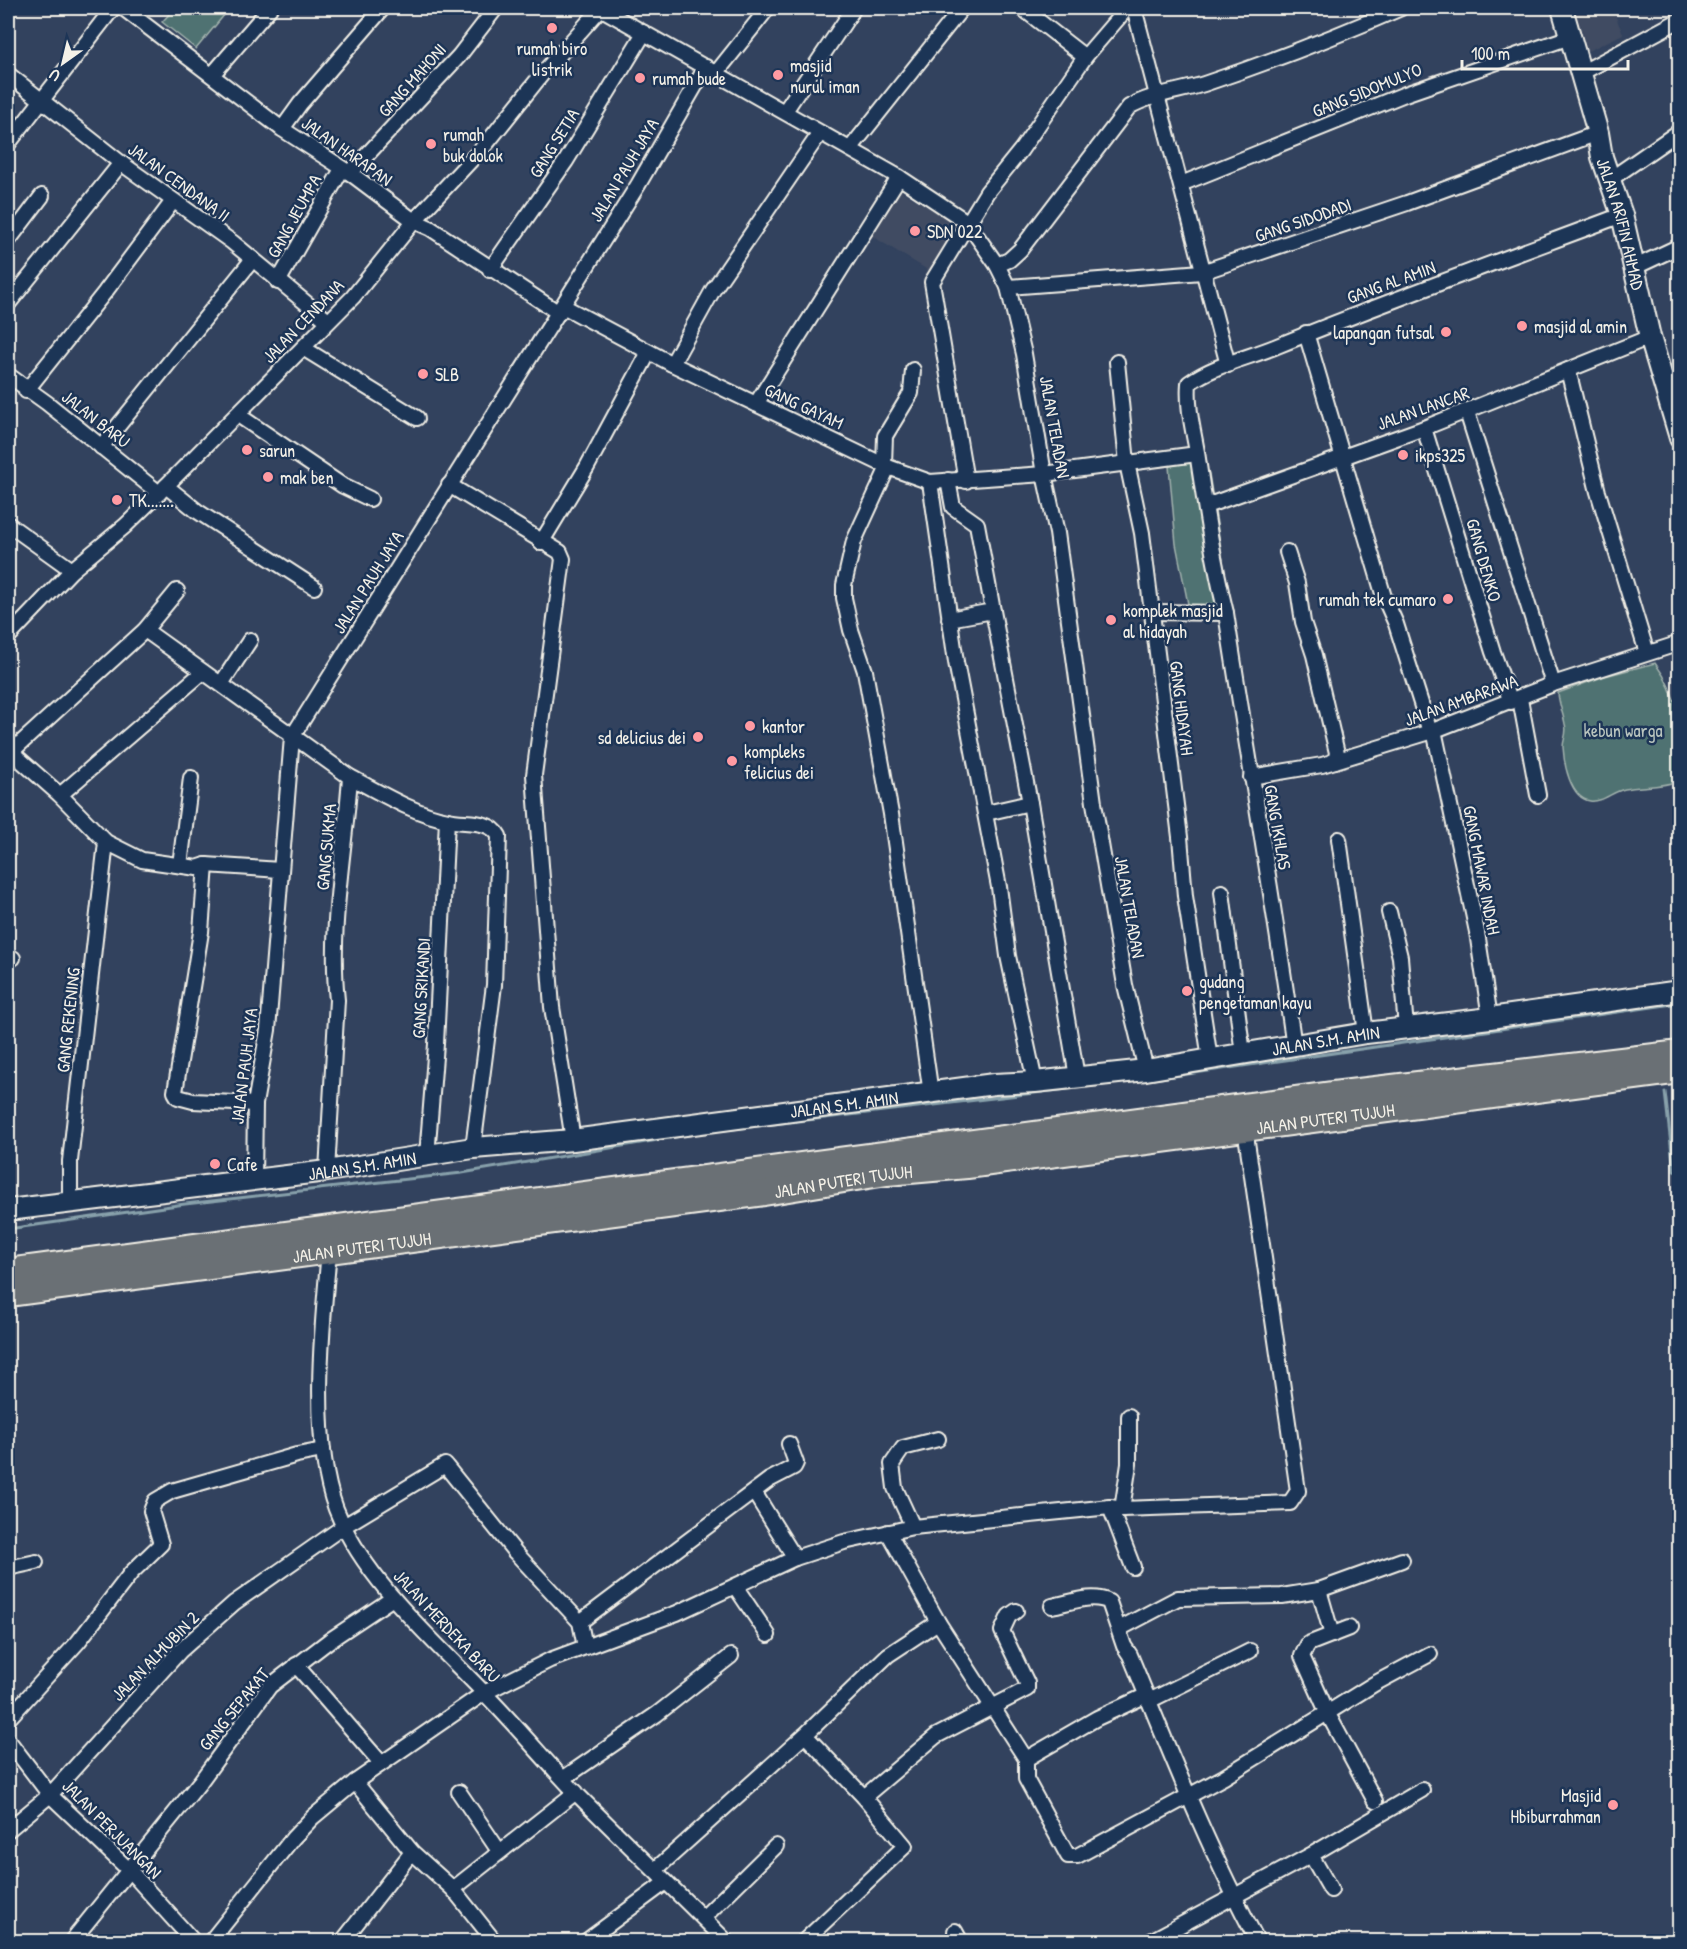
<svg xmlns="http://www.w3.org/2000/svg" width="1687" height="1949" viewBox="0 0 1687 1949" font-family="'Patrick Hand',sans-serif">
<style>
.built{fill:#404b62}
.green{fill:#4f7272;stroke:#a2b2ad;stroke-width:1.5}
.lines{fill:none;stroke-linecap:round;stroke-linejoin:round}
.stream{stroke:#88a1ab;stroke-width:3}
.street-casing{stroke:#f4f1e8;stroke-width:18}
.secondary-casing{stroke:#f4f1e8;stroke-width:24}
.highway-casing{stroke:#f4f1e8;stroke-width:28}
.street{stroke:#1d3557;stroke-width:14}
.secondary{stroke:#1d3557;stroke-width:20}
.highway{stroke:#6b7074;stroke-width:24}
.poi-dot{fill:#ff9aa2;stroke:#1d3557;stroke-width:2}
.labels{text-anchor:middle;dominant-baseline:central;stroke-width:5;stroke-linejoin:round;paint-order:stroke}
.poi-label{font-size:18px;fill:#f4f1e8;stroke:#1d3557;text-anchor:start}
.street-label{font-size:18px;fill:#f4f1e8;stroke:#1d3557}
.park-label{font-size:18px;fill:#bac5bf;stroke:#1d3557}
</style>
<rect width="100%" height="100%" fill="#32425e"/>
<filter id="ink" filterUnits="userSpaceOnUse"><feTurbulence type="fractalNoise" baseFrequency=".0167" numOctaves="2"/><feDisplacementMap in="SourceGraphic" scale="12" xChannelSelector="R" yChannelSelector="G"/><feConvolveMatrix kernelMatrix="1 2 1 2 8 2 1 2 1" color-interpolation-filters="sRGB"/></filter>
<g filter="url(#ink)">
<g class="built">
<polygon points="1575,8 1612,8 1623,34 1588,51"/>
<polygon points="894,187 963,228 936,275 867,233"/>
</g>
<g class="green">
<polygon points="175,8 230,8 196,49 162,22"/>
<polygon points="1203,460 1209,474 1231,611 1189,609 1176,544 1169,466"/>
<path d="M1655,663C1684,702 1680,735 1679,781C1662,787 1643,786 1625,789C1613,791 1602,803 1590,801C1570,798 1564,764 1563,747C1563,739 1568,733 1565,724C1563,713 1559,705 1558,693L1605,676Z"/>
</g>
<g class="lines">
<g class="stream">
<polyline points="1153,1079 1680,1003"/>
<polyline points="1665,1092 1674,1171 1680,1172"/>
<polyline points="724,1130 1110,1084"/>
<polyline points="8,1229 185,1204 462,1173 711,1131"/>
</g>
<g class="street-casing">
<g id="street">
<polyline points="123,8 282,129 350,173 414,221 430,228 559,313"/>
<polyline points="600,8 899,177 967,222 997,265 1008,287 1024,354 1044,474 1057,533 1094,803 1125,985 1146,1070"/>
<polyline points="1022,8 1085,57"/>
<polyline points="1134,8 1228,365"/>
<polyline points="717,72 768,8"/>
<polyline points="1581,73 1680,20"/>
<polyline points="8,74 121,163 232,242 328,321"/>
<polyline points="212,75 270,8"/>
<polyline points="785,111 854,8"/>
<polyline points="282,129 300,104 383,8"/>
<polyline points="8,144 113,8"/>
<polyline points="850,149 962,8"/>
<polyline points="350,173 459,56 496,8"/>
<polyline points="1612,178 1680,131"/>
<polyline points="1181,184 1405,94 1570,37"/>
<polyline points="8,241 42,196"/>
<path d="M997,265L1009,260L1020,250L1129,107C1151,94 1179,92 1204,84C1270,62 1337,36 1401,8"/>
<polyline points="1633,268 1680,246"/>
<polyline points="490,270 566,161 644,33"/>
<polyline points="278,282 342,169"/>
<polyline points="1008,287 1202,272 1407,203 1598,133"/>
<polyline points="8,304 121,163"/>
<polyline points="563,306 672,364 888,467 930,482 1044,474 1197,454"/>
<polyline points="1306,333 1384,597 1396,624 1430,732"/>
<polyline points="303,348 417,418"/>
<polyline points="1117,362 1127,463 1142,533 1180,837 1185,896 1210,1059"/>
<polyline points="672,364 713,290 820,133"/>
<polyline points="1568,370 1598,492 1647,653"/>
<polyline points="8,375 47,403 159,493"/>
<polyline points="26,391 105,292 173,201"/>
<polyline points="756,404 899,177"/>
<polyline points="1467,412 1553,684"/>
<polyline points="238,415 343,486 370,499"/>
<polyline points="1424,428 1493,652 1511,702"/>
<polyline points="101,447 253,259"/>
<polyline points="884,464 885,436 911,393 913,370"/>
<polyline points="888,467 854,541 844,585 844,598 851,630 865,671 891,814 931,1094"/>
<polyline points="948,480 953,507 977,524 993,611 949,619"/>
<polyline points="966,481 932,282 987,192 1021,150 1085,57 1127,8"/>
<polyline points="930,482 956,662 999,887 1008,956 1035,1082"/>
<polyline points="449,485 560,552 563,559 534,775 552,1007 573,1140"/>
<polyline points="166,486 197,511 314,587"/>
<polyline points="1206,506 1424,428 1650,337"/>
<polyline points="8,524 72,570"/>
<polyline points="541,543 587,467 649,352"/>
<polyline points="1287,552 1297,583 1303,622 1314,655 1337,753 1335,761"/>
<polyline points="993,611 1030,803 1077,1077"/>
<path d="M1151,612L1226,613C1248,758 1274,902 1294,1047"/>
<path d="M1226,613C1213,560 1205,506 1197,452C1193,429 1187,407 1189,383C1214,365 1248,358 1277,346C1391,300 1507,258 1622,215"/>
<path d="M145,630L350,777C345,851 329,927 337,1000L327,1171"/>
<polyline points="8,637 72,570 125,526 159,493 353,297 414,221 487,143 543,73 601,8"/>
<polyline points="221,684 250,640"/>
<polyline points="1520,699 1538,795"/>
<polyline points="1434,730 1477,932 1490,1018"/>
<polyline points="8,749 60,795 106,842 142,860 197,868 206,865 280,870"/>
<polyline points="11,752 145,630 177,591"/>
<path d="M350,777C381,793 414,814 448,820C466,824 490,819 499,836L494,985L473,1148"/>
<polyline points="1251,777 1322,765 1430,732 1553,684 1680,643"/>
<polyline points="60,795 203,672"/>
<polyline points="986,813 1030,803"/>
<polyline points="1339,839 1366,1033"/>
<polyline points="180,865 191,778"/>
<polyline points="206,865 201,932 175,1092 178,1097 193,1101 255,1104"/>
<polyline points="1222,892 1243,1054"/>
<polyline points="1389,912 1400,957 1406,1028"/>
<polyline points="8,956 13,958"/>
<polyline points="427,1156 436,1044 447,820"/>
<polyline points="254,1180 255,1104 268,1030 292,737 638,185 706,67"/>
<polyline points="70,1202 70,1161 106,842"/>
<path d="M329,1252C322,1325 310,1440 336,1509C364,1581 437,1643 489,1698C520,1730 548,1764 578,1795C627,1844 677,1892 727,1942"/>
<polyline points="754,1492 795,1558"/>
<polyline points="1110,1507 1133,1567"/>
<polyline points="1122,1509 1129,1464 1129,1416"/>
<polyline points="913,1527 895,1488 892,1464 903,1448 938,1439"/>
<polyline points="888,1532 938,1622 1026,1759"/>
<polyline points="8,1568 36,1562"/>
<polyline points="735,1586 768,1635"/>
<polyline points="1319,1590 1332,1635"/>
<path d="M1052,1606C1069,1603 1093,1593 1109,1602L1124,1646L1130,1655C1170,1752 1208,1849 1258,1942"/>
<polyline points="580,1622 769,1480 794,1467 796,1463 789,1444"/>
<polyline points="1349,1628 1308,1644 1302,1656 1328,1714 1375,1801"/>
<polyline points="1119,1629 1178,1598 1282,1596 1319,1590 1402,1560"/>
<polyline points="296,1665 381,1763"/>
<polyline points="1147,1695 1097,1718 1026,1759 1026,1779 1068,1856 1077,1856 1224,1777 1374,1684 1430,1654"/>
<polyline points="1149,1701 1250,1651"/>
<polyline points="8,1719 78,1642 131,1573 161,1544 151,1511 155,1501 172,1491 297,1455 323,1450"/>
<polyline points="8,1740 50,1795 130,1871 194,1942"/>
<polyline points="564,1778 657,1714 731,1656"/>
<polyline points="355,1782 412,1852 453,1889 495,1942"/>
<polyline points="459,1792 499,1851"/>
<polyline points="864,1797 936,1736 1027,1689 1027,1683 1002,1631 1009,1616 1016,1611"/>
<polyline points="8,1830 50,1795 180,1651 234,1603 344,1526 445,1465 515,1552 580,1622 585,1647"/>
<polyline points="1311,1855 1331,1890"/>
<polyline points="655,1870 805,1735 888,1655 938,1622"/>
<polyline points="453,1889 576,1792"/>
<polyline points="703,1918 776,1846"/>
<polyline points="955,1931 961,1942"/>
<polyline points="71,1942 200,1782 270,1686 330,1640 393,1598"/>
<polyline points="210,1942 293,1838 313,1817 355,1782 484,1693 550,1660 677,1613 795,1558 844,1542 913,1527 1110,1507 1122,1509 1290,1503 1298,1491 1245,1128"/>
<polyline points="342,1942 412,1852"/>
<polyline points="585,1942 666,1882"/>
<polyline points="803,1942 905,1846 864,1797 805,1735"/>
<polyline points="1149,1942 1311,1855 1422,1790"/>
</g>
</g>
<g class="secondary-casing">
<g id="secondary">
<path id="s1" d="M1562,8L1598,133L1602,157L1622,215L1650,337L1680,438"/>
<path id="s2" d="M8,1210L327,1171L473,1148L573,1140L994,1084L1035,1082L1146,1070L1366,1033L1490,1018L1680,991"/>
</g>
</g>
<g class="highway-casing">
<g id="highway">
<polyline points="8,1271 1333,1094 1680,1053"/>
<path id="s3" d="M8,1294L764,1193L887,1173L967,1166L1680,1071"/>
</g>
</g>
<use href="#street" class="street"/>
<use href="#secondary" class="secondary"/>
<use href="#highway" class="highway"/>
</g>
</g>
<g class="poi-dot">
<circle cx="552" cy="28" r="6"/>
<circle cx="778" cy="75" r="6"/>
<circle cx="640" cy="78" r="6"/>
<circle cx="431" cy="144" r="6"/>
<circle cx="915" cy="231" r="6"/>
<circle cx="1522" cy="326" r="6"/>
<circle cx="1446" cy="332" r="6"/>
<circle cx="423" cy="374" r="6"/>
<circle cx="247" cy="450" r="6"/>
<circle cx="1403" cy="455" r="6"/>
<circle cx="268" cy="477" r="6"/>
<circle cx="117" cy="500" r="6"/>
<circle cx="1448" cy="599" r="6"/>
<circle cx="1111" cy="620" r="6"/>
<circle cx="750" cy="726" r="6"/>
<circle cx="698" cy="737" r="6"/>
<circle cx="732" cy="761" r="6"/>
<circle cx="1187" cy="991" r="6"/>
<circle cx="215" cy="1164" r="6"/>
<circle cx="1613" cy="1805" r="6"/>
</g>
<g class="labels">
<g class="poi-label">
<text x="552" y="48" text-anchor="middle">rumah biro<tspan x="552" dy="21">listrik</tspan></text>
<text x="790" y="65">masjid<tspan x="790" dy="21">nurul iman</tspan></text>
<text x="652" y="78">rumah bude</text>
<text x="443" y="134">rumah<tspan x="443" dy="21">buk dolok</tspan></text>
<text x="927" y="231">SDN 022</text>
<text x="1534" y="326">masjid al amin</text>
<text x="1434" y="332" text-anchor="end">lapangan futsal</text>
<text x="435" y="374">SLB</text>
<text x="259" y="450">sarun</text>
<text x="1415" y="455">ikps325</text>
<text x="280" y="477">mak ben</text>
<text x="129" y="500">TK.......</text>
<text x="1436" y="599" text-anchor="end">rumah tek cumaro</text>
<text x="1123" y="610">komplek masjid<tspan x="1123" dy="21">al hidayah</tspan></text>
<text x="762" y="726">kantor</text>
<text x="686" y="737" text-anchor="end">sd delicius dei</text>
<text x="744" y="751">kompleks<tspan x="744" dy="21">felicius dei</tspan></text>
<text x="1199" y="981">gudang<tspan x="1199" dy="21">pengetaman kayu</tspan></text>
<text x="227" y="1164">Cafe</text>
<text x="1601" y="1795" text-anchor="end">Masjid<tspan x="1601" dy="21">Hbiburrahman</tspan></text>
</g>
<g class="street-label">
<text transform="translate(412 80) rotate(-48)">GANG MAHONI</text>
<text transform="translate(1367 90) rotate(-22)">GANG SIDOMULYO</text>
<text transform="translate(554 143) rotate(-58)">GANG SETIA</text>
<text transform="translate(347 151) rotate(35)">JALAN HARAPAN</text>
<text transform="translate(624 170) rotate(-59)">JALAN PAUH JAYA</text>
<text transform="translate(179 182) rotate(36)">JALAN CENDANA II</text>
<text transform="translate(294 216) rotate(-61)">GANG JEUMPA</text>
<text transform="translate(1303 220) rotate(-19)">GANG SIDODADI</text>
<text stroke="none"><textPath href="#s1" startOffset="224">JALAN ARIFIN AHMAD</textPath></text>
<text transform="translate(1391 282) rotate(-20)">GANG AL AMIN</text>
<text transform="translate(303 321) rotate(-46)">JALAN CENDANA</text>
<text transform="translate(804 406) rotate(25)">GANG GAYAM</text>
<text transform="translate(1423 408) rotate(-20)">JALAN LANCAR</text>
<text transform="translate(96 419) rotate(38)">JALAN BARU</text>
<text transform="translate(1055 427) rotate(80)">JALAN TELADAN</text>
<text transform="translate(1484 560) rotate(74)">GANG DENKO</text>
<text transform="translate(368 582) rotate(-58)">JALAN PAUH JAYA</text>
<text transform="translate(1461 700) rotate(-20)">JALAN AMBARAWA</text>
<text transform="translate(1182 708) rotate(83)">GANG HIDAYAH</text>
<text transform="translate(1278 827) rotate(80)">GANG IKHLAS</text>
<text transform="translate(326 847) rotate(-85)">GANG SUKMA</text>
<text transform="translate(1482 870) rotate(79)">GANG MAWAR INDAH</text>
<text transform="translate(1130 907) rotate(80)">JALAN TELADAN</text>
<text transform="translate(421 988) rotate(-87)">GANG SRIKANDI</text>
<text transform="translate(68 1020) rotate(-84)">GANG REKENING</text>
<text stroke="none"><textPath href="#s2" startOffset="1329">JALAN S.M. AMIN</textPath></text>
<text transform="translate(244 1066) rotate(-83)">JALAN PAUH JAYA</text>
<text stroke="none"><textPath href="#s2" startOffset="843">JALAN S.M. AMIN</textPath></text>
<text stroke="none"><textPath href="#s3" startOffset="1329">JALAN PUTERI TUJUH</textPath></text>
<text stroke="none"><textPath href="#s2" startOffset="357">JALAN S.M. AMIN</textPath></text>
<text stroke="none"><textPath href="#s3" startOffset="843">JALAN PUTERI TUJUH</textPath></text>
<text stroke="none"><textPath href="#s3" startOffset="357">JALAN PUTERI TUJUH</textPath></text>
<text transform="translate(447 1626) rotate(47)">JALAN MERDEKA BARU</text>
<text transform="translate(155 1656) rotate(-46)">JALAN ALMUBIN 2</text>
<text transform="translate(234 1709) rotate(-51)">GANG SEPAKAT</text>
<text transform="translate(112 1829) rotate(45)">JALAN PERJUANGAN</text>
</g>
<g class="park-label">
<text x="1623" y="730">kebun warga</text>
</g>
</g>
<rect width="1687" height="1949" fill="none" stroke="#1d3557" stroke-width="30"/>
<rect x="15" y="15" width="1657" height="1919" fill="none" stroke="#f4f1e8" stroke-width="2" filter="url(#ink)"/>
<g transform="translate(63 63) rotate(214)" stroke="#1d3557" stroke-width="4.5" paint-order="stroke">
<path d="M0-4.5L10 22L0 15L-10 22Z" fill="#f4f1e8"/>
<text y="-9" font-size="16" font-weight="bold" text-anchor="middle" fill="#f4f1e8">U</text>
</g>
<path d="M1462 60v9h166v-9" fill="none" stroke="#f4f1e8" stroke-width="3"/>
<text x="1471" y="60" font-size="18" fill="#f4f1e8" stroke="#1d3557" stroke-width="4.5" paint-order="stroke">100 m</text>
</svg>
